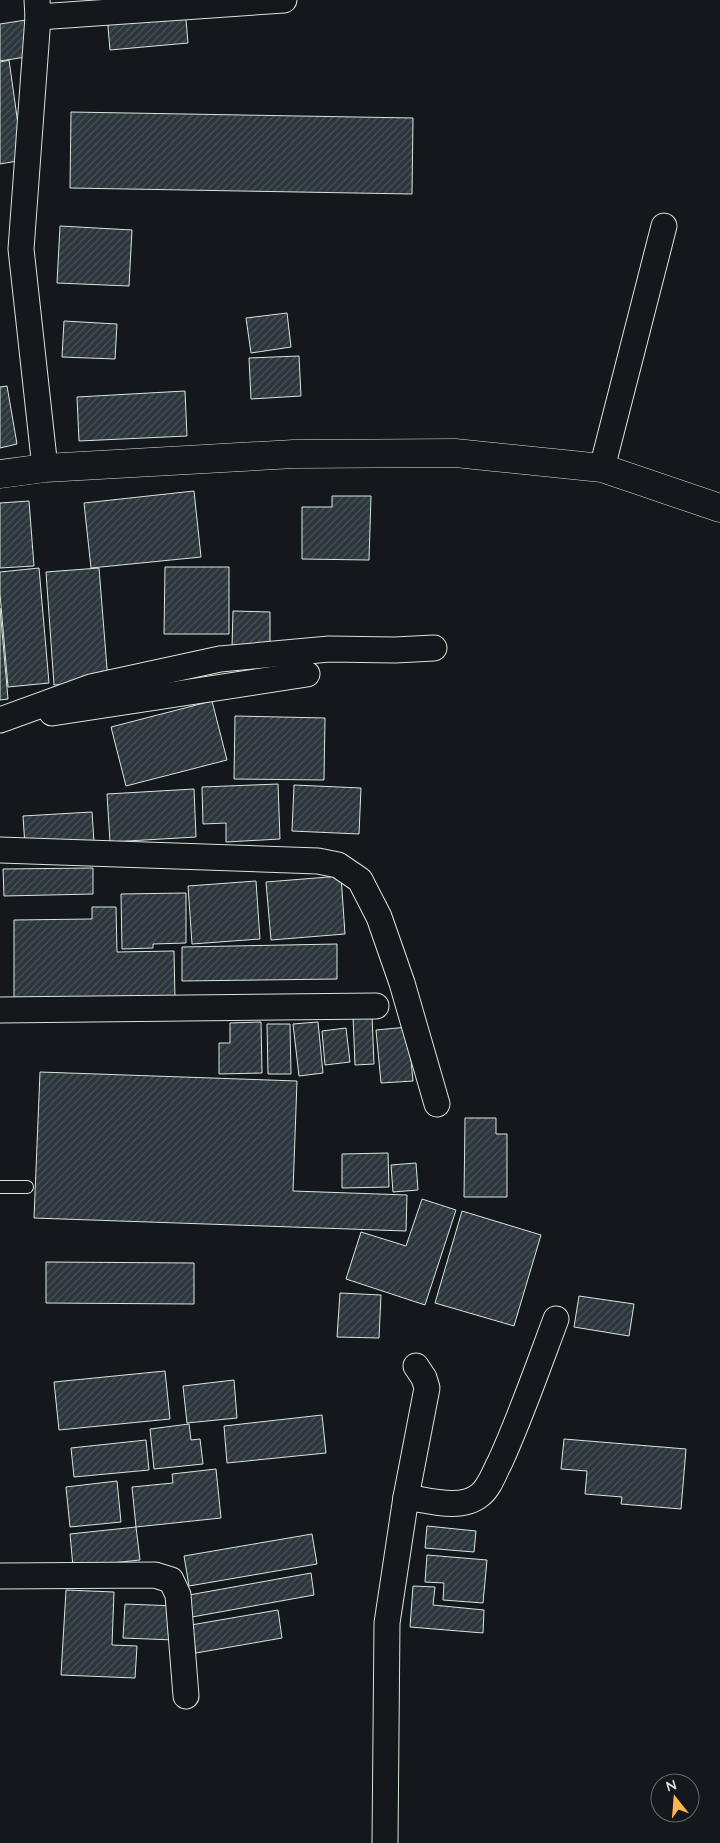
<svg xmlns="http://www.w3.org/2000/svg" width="720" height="1843" viewBox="0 0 720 1843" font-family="Quicksand,sans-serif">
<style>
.building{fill:url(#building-hatch);stroke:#d8e6dc}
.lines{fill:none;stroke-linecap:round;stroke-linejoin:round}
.lane-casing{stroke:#d8e6dc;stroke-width:14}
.street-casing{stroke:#d8e6dc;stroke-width:27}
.secondary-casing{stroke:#d8e6dc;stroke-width:29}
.lane{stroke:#14181c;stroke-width:12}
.street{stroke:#14181c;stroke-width:25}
.secondary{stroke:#14181c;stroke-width:28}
</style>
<defs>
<pattern id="building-hatch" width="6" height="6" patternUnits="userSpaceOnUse" patternTransform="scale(1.25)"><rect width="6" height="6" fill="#2c363c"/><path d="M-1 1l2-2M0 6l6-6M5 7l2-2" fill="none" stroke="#4a5358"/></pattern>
</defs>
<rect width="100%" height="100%" fill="#14181c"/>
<g class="building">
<polygon points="185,8 188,43 110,50 107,15"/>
<polygon points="26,20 32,56 0,61 0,24"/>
<polygon points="9,60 23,160 0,164 0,62"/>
<polygon points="71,112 413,118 412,194 70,188"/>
<polygon points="60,226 132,230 129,286 57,283"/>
<polygon points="287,313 291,347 251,353 246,318"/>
<polygon points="64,321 117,324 115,359 62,357"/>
<polygon points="299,356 301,396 251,399 249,358"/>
<polygon points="7,386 17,444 0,448 0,387"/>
<polygon points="185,391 187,436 79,441 77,397"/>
<polygon points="194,491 201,557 91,568 84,503"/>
<polygon points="332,496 371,496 369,560 302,559 302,507 332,507"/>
<polygon points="29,501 34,566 0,568 0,503"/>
<polygon points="165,567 229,567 229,634 164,634"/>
<polygon points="39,568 49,683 8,687 0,594 0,572"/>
<polygon points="99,568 108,681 54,685 46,572"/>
<polygon points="0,608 8,699 0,700"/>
<polygon points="233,611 270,612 270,648 232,648"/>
<polygon points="212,701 227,760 126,786 111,727"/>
<polygon points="235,716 325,718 324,780 234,779"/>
<polygon points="278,784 280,839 226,842 226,823 203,824 202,787"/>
<polygon points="294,785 361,788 359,834 292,831"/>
<polygon points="194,789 196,837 110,842 107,794"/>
<polygon points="92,812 94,842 25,846 23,816"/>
<polygon points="93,868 93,894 4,896 3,869"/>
<polygon points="341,876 345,934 271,940 266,882"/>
<polygon points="256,881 260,939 192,944 188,886"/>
<polygon points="186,893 186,943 153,944 153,948 122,949 121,894"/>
<polygon points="92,907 116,907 117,952 174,951 175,1000 14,1003 14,920 92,919"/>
<polygon points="337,944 337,979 182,981 182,947"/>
<polygon points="372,1015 374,1064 355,1065 353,1016"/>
<polygon points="261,1022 262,1073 219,1074 219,1043 230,1043 230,1023"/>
<polygon points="318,1022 323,1073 299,1076 293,1024"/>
<polygon points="267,1024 290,1024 291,1074 268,1074"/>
<polygon points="408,1027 413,1081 381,1083 376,1030"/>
<polygon points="346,1028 350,1062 325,1065 322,1031"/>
<polygon points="40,1072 297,1081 293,1191 407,1195 406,1231 34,1218"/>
<polygon points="465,1118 496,1118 496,1134 507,1134 507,1197 464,1197"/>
<polygon points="388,1153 389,1187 342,1188 342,1154"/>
<polygon points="416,1163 418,1190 393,1192 391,1165"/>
<polygon points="422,1199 456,1210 425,1305 346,1279 361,1232 406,1246"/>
<polygon points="462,1211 541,1235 514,1326 435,1303"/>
<polygon points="46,1262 194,1263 194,1304 46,1303"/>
<polygon points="340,1293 381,1295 379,1338 337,1337"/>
<polygon points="579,1296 634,1304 629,1336 574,1327"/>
<polygon points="165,1371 170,1419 59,1430 54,1382"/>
<polygon points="234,1380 237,1418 187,1423 183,1386"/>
<polygon points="322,1415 326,1453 227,1463 224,1426"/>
<polygon points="189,1424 191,1440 200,1439 203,1464 154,1469 150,1429"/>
<polygon points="564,1439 686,1449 681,1509 621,1504 622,1497 585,1494 587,1471 561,1469"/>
<polygon points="146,1440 149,1470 74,1477 71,1448"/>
<polygon points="216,1469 221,1518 136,1527 132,1487 173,1483 172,1474"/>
<polygon points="117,1481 121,1522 70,1527 66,1487"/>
<polygon points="427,1526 476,1531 474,1552 425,1548"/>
<polygon points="136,1527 140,1560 73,1567 70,1534"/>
<polygon points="312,1534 317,1564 189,1586 184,1556"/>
<polygon points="427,1555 487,1560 483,1603 443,1600 444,1583 425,1582"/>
<polygon points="311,1573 314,1595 192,1617 189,1595"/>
<polygon points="413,1586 435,1587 433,1605 484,1610 483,1633 410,1627"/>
<polygon points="66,1590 114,1592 112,1645 137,1646 135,1678 61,1675"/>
<polygon points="125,1604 176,1606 174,1640 123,1638"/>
<polygon points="278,1610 282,1638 196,1653 191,1625"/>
</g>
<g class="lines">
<g class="lane-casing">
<polyline id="lane" points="0,1187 27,1187"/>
</g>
<g class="street-casing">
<g id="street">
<polyline points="37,0 38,17 21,249 45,468"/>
<polyline points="38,17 284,0"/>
<polyline points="602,468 664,226"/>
<polyline points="52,713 307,674"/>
<polyline points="0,720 91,687 220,659 329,649 395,650 434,648"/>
<polyline points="0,850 318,861 338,865 360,880 379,917 402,983 437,1104"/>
<polyline points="0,1010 376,1006"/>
<polyline points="406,1497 427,1388 424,1378 416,1366"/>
<polyline points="0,1576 155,1575 171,1580 178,1595 186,1696"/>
<path d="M385,1843L387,1623L406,1497C428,1500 461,1511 480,1495C490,1487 494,1473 500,1462C521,1416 538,1367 556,1319"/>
</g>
</g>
<g class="secondary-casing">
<polyline id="secondary" points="0,474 45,468 294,454 455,453 602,468 720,508"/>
</g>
<use href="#lane" class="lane"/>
<use href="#street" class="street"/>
<use href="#secondary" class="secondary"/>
</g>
<g transform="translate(675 1798) rotate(343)"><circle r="24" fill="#14181c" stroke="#626a69"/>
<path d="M0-4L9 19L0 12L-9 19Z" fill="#ffb74d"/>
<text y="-8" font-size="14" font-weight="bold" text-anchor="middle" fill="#d8e6dc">N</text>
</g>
</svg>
